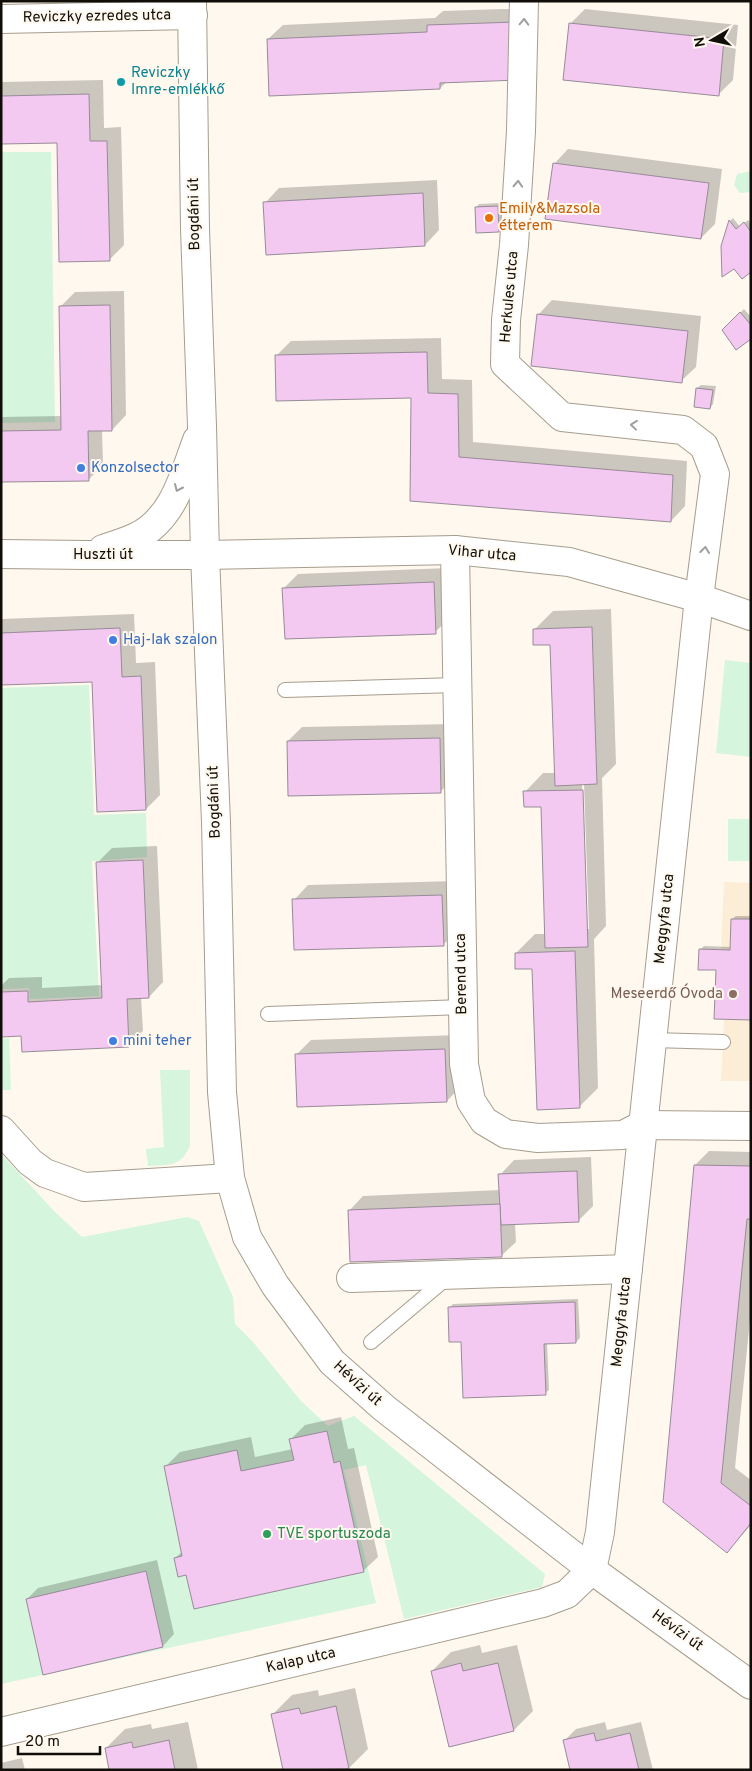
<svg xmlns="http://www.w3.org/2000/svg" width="752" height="1771" viewBox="0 0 752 1771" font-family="Overpass,sans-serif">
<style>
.built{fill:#fceed6}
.green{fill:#d5f5dd}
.shadow{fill:#0003;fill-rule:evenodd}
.building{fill:#f3c9f2;stroke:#988b98}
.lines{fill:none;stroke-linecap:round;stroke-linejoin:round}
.lane-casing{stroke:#a69d8d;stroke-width:16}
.street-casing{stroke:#a69d8d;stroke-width:30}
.secondary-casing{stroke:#a69d8d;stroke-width:30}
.lane{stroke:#fff;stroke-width:14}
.street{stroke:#fff;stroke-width:28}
.secondary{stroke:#fff;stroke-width:28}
.oneway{stroke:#a09f9d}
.culture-dot{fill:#0f9aa8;stroke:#fef8ee;stroke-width:2}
.food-dot{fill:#e8710a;stroke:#fef8ee;stroke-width:2}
.shop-dot{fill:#3f7fe0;stroke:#fef8ee;stroke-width:2}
.education-dot{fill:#8d6e63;stroke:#fef8ee;stroke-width:2}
.leisure-dot{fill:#2e9e5b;stroke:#fef8ee;stroke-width:2}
.labels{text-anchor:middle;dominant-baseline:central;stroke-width:4;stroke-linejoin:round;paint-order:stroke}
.street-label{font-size:15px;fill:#110e09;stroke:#fef8ee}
.culture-label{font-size:15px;fill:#0d838f;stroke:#fef8ee;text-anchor:start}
.food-label{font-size:15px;fill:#c56008;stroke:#fef8ee;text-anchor:start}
.shop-label{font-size:15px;fill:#366cbe;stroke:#fef8ee;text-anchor:start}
.education-label{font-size:15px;fill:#785e54;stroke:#fef8ee;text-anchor:end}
.leisure-label{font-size:15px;fill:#27864d;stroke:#fef8ee;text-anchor:start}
</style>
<rect width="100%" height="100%" fill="#fef8ee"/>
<polygon class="built" points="724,882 751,883 751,1081 721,1081 724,1019 714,1019 716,970 698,970 699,949 721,950"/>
<g class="green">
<polygon points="1,152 51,152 55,422 1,423"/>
<polygon points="751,171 751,192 740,193 734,185 737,174"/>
<polygon points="725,660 751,663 751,757 716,753"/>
<polygon points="89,685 94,815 146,813 147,857 92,861 99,996 30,999 29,988 1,989 1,688"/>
<rect x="728" y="819" width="23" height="42"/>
<polygon points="9,1038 11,1090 1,1090 1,1039"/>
<path d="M160,1070H190V1145C182,1167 168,1165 148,1166L146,1149L164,1147Z"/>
<polygon points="1,1154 55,1212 82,1237 187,1217 199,1221 233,1297 235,1324 253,1342 301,1401 328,1426 354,1416 545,1574 542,1587 404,1619 366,1465 344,1470 376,1603 1,1684"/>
</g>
<g class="shadow">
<polygon points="530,8 440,88 268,39 283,25 435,18 443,11"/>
<polygon points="585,9 738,25 733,80 718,95 570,24"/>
<polygon points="103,80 104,128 121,127 124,245 109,260 58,142 1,143 1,82"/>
<polygon points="568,149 722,169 715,224 701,238 554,164"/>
<polygon points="437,180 439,230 425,245 265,203 279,188"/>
<polygon points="501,203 502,227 498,231 476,208 479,204"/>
<polygon points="733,218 740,227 748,220 751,223 751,270 722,246 730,221"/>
<polygon points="124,291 126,415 112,430 102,430 103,465 89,479 1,481 1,417 62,416 61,306 75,292"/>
<polygon points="552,300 701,316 696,367 681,381 538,315"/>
<polygon points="744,309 751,317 751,338 724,330"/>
<polygon points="441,338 442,379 472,380 473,442 687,461 685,506 671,521 411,500 412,397 277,355 291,341"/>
<polygon points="701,385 716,386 713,404 710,408 697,388"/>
<polygon points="448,568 450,618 435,632 284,588 298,574"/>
<path d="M611,609L616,764L602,778L606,926L594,939L598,1088L579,1107L534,967L516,953L535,934H546L542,806L525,792L543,773H556L552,643L534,630L553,611ZM582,783H584L589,929H586Z"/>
<polygon points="134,614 136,663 155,662 160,795 146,809 93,680 1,684 1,619"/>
<polygon points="454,724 455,777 440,792 288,741 302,727"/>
<polygon points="157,846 163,982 149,997 141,997 143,1031 128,1045 23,1034 1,1036 1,986 9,978 42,977 42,988 103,985 97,863 112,848"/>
<polygon points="456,881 458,930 443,945 294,900 308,885"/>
<polygon points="736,916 751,916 751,1019 717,969 700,950 704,946 731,947 732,919"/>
<polygon points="459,1035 461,1086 447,1101 296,1055 311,1040"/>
<polygon points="709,1151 751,1152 751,1310 735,1468 751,1480 751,1525 727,1552 664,1501 695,1165"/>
<polygon points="591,1157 593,1206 578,1221 515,1223 516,1242 501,1256 349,1211 363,1196 501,1190 500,1175 514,1160"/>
<polygon points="578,1299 580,1338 576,1342 547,1343 549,1390 545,1393 462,1340 449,1308 453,1304"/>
<polygon points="341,1417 348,1449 354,1448 378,1557 363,1571 187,1573 175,1558 183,1551 165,1467 180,1452 251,1437 255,1457 293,1449 291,1439 305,1425"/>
<polygon points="157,1560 174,1634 163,1646 44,1673 27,1599 38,1588"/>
<polygon points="480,1645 482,1653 517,1645 533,1711 514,1730 432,1671 451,1652"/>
<polygon points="355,1688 368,1749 349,1768 339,1770 284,1770 273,1714 292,1695 318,1690 319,1696"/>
<polygon points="188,1722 198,1770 110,1770 106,1748 125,1729 151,1724 152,1729"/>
<polygon points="605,1722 607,1730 641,1722 653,1770 572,1770 565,1740 576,1729"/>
<polygon points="22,1758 25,1770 1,1770 1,1763"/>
</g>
<g class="building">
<polygon points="516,22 519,80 440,83 440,89 269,96 267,39 427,32 427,25"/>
<polygon points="569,23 724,39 719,96 563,80"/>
<polygon points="89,94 90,141 107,141 110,261 59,262 57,143 1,144 1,96"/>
<polygon points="553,163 709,183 701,239 545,219"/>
<polygon points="423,193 425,246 266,255 263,202"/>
<polygon points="498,206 499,232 476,233 475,207"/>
<polygon points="729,220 736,229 744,222 751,232 751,272 742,279 734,269 722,277 721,246"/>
<polygon points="110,305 112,431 88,431 89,481 1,482 1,431 61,430 59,306"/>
<polygon points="740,312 751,325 751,339 736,350 722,330"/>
<polygon points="537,314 688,331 682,383 531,366"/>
<polygon points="427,352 428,393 458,394 459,457 673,475 671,522 410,501 411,398 276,401 275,355"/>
<polygon points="696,388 713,390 710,409 694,407"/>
<polygon points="434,582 436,634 285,639 282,588"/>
<polygon points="592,627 597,784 555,786 550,645 533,645 533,629"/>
<polygon points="120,628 122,677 141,676 146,810 97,812 92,682 1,685 1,633"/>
<polygon points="440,738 441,793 288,796 287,741"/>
<polygon points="583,790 588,947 545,948 541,807 524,807 523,791"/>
<polygon points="143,860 149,998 127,999 129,1047 22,1052 21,1036 1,1037 1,992 28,991 28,1002 102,998 96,862"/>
<polygon points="442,895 444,946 294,950 292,899"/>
<polygon points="731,919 751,919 751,1020 714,1019 716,970 698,970 699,949 730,950"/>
<polygon points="575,951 580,1108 537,1110 532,969 515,969 515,953"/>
<polygon points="445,1049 447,1102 297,1107 295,1054"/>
<polygon points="694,1165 751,1166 751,1219 747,1219 721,1483 751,1506 751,1523 727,1553 663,1502"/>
<polygon points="577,1171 579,1222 501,1225 498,1174"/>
<polygon points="500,1204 502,1257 350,1262 348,1210"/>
<polygon points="575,1302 576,1343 544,1344 546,1395 463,1398 461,1342 449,1342 448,1307"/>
<polygon points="327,1431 334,1463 340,1461 364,1572 194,1609 186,1575 178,1577 174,1558 182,1556 164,1466 237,1450 241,1471 294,1460 289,1439"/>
<polygon points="146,1571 163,1647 43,1675 26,1599"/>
<polygon points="461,1663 463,1671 498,1663 514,1731 449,1747 431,1671"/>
<polygon points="336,1706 349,1769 283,1770 271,1714 299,1708 301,1714"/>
<polygon points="594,1733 596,1741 630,1733 639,1770 570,1770 563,1740"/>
<polygon points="169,1740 175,1770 109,1770 105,1748 132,1742 133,1748"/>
</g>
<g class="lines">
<g class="lane-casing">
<g id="lane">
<polyline points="285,690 457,685"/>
<polyline points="268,1014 463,1007"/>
<polyline points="652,1040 723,1042"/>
<polyline points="371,1342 448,1277"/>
</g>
</g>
<g class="street-casing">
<g id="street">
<polyline points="1,19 193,15"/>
<polyline points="455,550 464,1064 471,1101 484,1121 506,1134 538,1138 623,1135 643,1125 751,1126"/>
<polyline points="751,616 699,598 569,562 455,550 205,555 216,822 222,1092 230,1178 247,1237 275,1285 332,1362 384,1408 592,1570 751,1685"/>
<polyline points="1,1130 30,1162 45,1173 84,1187 230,1178"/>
<polyline points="351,1278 628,1269"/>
<polyline points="1,1732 543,1603 567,1594 592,1570 600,1532 699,598 715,474 704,446 683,430 562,417 505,364 506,320 514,245 521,131 524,1"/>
</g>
</g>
<g class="secondary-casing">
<g id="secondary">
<path d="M103,549C114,545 126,542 136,537C173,520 184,475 197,440"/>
<polyline points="1,554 86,555 205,555 202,426 195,229 192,1"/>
</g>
</g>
<use href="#lane" class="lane"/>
<use href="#street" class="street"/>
<use href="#secondary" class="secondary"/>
</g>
<defs><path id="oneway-chevron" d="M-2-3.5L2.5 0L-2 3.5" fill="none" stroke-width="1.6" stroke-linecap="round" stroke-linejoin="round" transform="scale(1.25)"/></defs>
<g class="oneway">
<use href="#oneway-chevron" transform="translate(524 22) rotate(-88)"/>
<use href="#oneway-chevron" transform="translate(518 184) rotate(-87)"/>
<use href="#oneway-chevron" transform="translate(634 425) rotate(-174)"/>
<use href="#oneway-chevron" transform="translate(178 488) rotate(114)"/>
<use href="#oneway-chevron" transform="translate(705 550) rotate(-83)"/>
</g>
<circle class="culture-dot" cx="121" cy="82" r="5"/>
<circle class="food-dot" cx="489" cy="218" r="5"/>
<g class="shop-dot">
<circle cx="81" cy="468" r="5"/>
<circle cx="113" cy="640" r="5"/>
<circle cx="113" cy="1041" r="5"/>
</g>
<circle class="education-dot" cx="733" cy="994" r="5"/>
<circle class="leisure-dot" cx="267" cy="1534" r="5"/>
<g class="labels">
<g class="street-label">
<text transform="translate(97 17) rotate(-1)">Reviczky ezredes utca</text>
<text transform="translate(195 214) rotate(-91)">Bogdáni út</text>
<text transform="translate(510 297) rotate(-85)">Herkules utca</text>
<text transform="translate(482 554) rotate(5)">Vihar utca</text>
<text x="103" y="555">Huszti út</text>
<text transform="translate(215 802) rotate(-92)">Bogdáni út</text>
<text transform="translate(665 919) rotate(-84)">Meggyfa utca</text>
<text transform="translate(462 974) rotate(-91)">Berend utca</text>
<text transform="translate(622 1322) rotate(-84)">Meggyfa utca</text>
<text transform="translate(357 1384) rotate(42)">Hévízi út</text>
<text transform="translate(677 1631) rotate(36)">Hévízi út</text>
<text transform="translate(301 1661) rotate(-13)">Kalap utca</text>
</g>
<g class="culture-label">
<text x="131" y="73">Reviczky<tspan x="131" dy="17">Imre-emlékkő</tspan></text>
</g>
<g class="food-label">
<text x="499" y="209">Emily&amp;Mazsola<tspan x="499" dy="17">étterem</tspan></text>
</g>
<g class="shop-label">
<text x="91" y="468">Konzolsector</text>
<text x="123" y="640">Haj-lak szalon</text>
<text x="123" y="1041">mini teher</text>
</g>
<g class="education-label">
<text x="723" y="994">Meseerdő Óvoda</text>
</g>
<g class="leisure-label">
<text x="277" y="1534">TVE sportuszoda</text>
</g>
</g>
<rect width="752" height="1771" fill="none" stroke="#110e09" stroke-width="5"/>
<g transform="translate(712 40) rotate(261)" stroke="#fef8ee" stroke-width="4" paint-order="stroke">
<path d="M0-4L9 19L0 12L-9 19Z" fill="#110e09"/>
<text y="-8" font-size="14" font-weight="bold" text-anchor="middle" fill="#110e09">N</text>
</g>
<path d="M18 1746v8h82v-8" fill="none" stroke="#110e09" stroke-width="2.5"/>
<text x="25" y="1746" font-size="15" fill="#110e09" stroke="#fef8ee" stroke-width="4" paint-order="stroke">20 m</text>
</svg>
